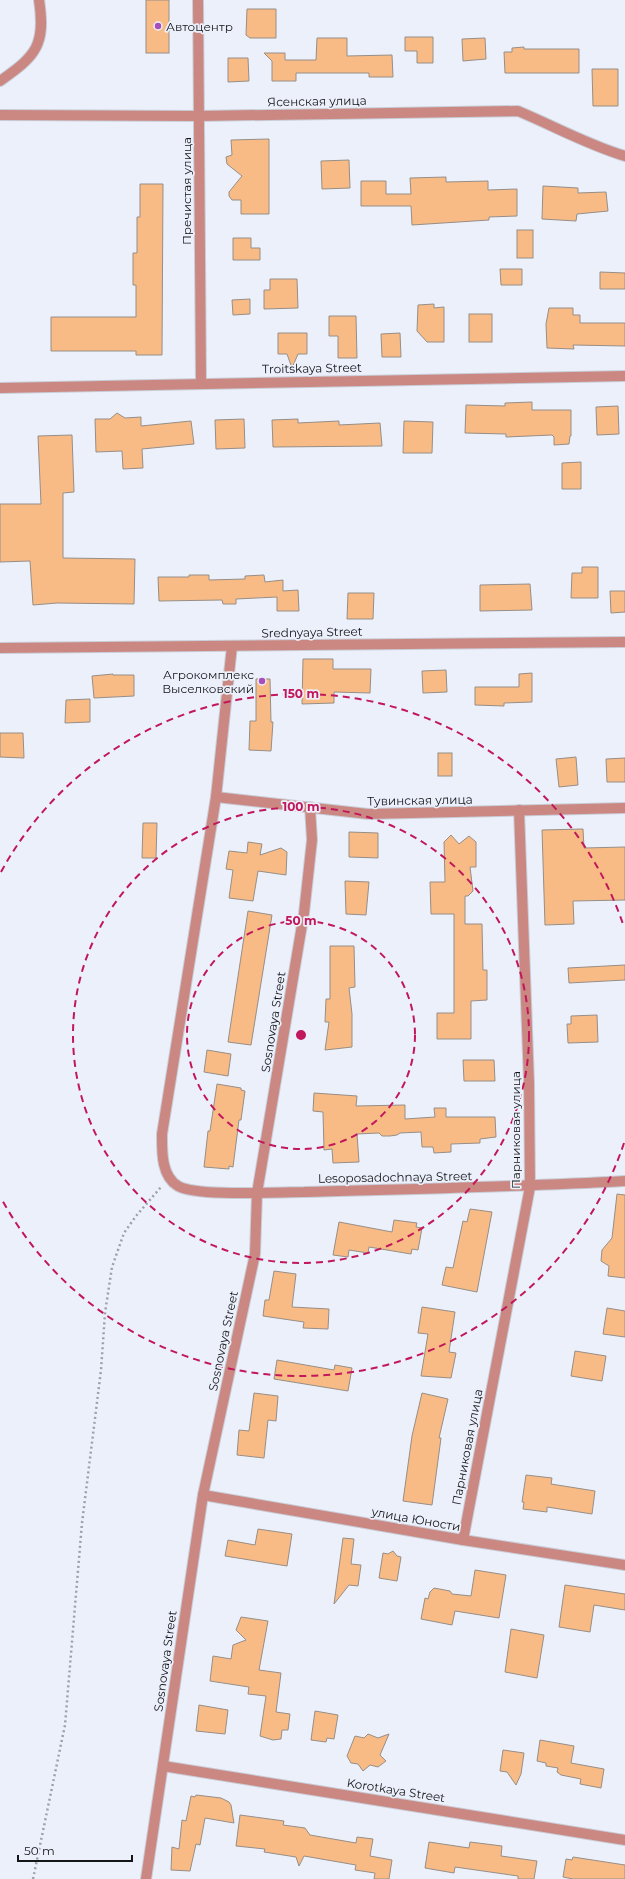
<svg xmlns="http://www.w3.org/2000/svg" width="625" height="1879" viewBox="0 0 625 1879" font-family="Montserrat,sans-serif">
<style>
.building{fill:#f8bb85;stroke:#978e87}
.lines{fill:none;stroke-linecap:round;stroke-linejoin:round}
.minor-casing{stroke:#c9cdd7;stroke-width:12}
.path{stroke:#9da0a8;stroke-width:2.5;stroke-dasharray:2 3;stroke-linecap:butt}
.minor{stroke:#cb8882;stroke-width:10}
.ring{fill:none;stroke:#c2185b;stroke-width:2;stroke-dasharray:7 5}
.poi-dot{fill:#a54ebc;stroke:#ecf0fb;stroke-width:1.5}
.labels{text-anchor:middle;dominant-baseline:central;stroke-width:3.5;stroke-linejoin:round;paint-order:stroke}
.poi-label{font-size:12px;fill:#131518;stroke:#ecf0fb;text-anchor:start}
.street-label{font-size:12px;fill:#131518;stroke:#ecf0fb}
.centre{fill:#c2185b;stroke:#ecf0fb;stroke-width:2}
.ring-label{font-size:12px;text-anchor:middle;font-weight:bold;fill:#c2185b;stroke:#ecf0fb;stroke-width:3.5;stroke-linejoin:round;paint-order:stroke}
</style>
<rect width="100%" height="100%" fill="#ecf0fb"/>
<g class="building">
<rect x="146" y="0" width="23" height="53"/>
<polygon points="247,9 276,9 276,38 250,38 246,35"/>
<polygon points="405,37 433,37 433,63 417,63 417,51 405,51"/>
<polygon points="317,38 347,38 347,56 392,55 393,77 369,77 369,73 296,73 296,81 272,81 272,61 264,53 285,53 285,60 316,60"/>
<polygon points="485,38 486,59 463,61 462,39"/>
<polygon points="524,47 524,49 579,49 579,73 505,73 504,52 512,52 512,48"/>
<polygon points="228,58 248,58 249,81 228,82"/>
<polygon points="592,69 618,69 618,106 593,106"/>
<polygon points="269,139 269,214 241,214 241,200 232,200 229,196 229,192 242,176 227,164 226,157 232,155 231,140"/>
<polygon points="349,160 350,188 322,189 321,161"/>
<polygon points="446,177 446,182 488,181 488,190 517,189 517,216 489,217 489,220 412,225 411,206 361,206 361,181 386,181 386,194 411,194 410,178"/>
<polygon points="140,184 163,184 162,355 136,355 136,351 51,351 51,317 136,317 136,285 133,285 133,253 137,253 137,217 140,217"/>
<polygon points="543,186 578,188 578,193 606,192 608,211 577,214 576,221 542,219"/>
<rect x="517" y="230" width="16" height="28"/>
<polygon points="233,238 251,238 251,248 260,248 260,260 233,260"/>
<polygon points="500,269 522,269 522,285 501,285"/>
<polygon points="600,272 625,273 625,289 600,289"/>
<polygon points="270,279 297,279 298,308 264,309 264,290 270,290"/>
<polygon points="250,299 250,314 233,315 232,300"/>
<polygon points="434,304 434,308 444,307 444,342 427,342 417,331 418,305"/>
<polygon points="549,308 573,308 573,315 580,315 580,323 625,323 625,346 573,345 574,349 547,348 546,324"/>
<rect x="469" y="314" width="23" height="28"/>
<polygon points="329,316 356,316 357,358 338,358 338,336 329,336"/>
<polygon points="278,333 307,333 307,354 298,354 292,368 287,354 278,354"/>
<polygon points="400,333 401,357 382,357 381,334"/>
<polygon points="532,402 532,410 571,410 571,436 570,436 569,444 554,445 554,437 552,435 506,437 506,434 465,433 466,405 505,406 505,403"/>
<polygon points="618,406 619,434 597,435 596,407"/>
<polygon points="117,413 125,418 141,417 141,426 191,421 194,444 142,449 143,468 123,469 122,451 96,452 95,419 110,419"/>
<polygon points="244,419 245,448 216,449 215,420"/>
<polygon points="298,419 298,423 339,421 339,425 380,423 382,446 273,447 272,420"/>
<polygon points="404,421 433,422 432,453 403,453"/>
<polygon points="72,435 74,492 63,493 63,558 135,559 134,604 57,603 33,605 30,561 0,562 0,504 41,504 38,436"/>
<polygon points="581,462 581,489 562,489 562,463"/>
<polygon points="582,567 598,567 598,598 571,598 572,573 582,573"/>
<polygon points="189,575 209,575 209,580 245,579 245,576 264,575 265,582 283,580 283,591 298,590 299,611 277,611 277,597 236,599 236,604 223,604 222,600 159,601 158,577 189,577"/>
<polygon points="530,584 532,610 480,611 480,585"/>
<polygon points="610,591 625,591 625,612 611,613"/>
<polygon points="348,593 374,593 373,619 347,619"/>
<polygon points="303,659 333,659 333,669 371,669 370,693 334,692 334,703 302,704"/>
<polygon points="446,670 447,692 423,693 422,671"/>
<polygon points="532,673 532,702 504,703 504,706 475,705 475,687 519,687 519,674"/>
<polygon points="113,674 113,675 134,675 134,696 94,698 92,676"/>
<polygon points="256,679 270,679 271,722 273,722 271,751 249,750 250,721 256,721"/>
<polygon points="90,699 90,722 65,723 66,700"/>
<polygon points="0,733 23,733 24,758 0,757"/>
<rect x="438" y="753" width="14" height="23"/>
<polygon points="576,757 578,785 559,787 556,759"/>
<polygon points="625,758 625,782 607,782 606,759"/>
<polygon points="143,823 157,823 156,858 142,858"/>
<polygon points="583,829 584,848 625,847 625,900 573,901 574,924 545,925 542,830"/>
<polygon points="349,832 378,833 378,858 349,857"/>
<polygon points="451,835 459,844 469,836 476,842 476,867 470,867 473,891 468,896 465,896 465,924 482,924 483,970 487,970 487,1000 471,1001 471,1039 437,1039 437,1013 454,1013 454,914 431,914 430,882 445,882 444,842"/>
<polygon points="248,842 262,844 260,855 281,848 287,852 286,875 258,871 253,901 229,898 233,870 226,869 229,851 247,853"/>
<polygon points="345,881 369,882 366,915 346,914"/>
<polygon points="248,911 272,915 251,1045 228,1042"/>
<polygon points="330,946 354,946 355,987 349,988 352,1014 352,1047 325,1050 329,1022 325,1022 326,999 330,999"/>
<polygon points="625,965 625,980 569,983 568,968"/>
<polygon points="597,1015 598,1042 568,1043 567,1024 571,1024 571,1016"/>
<polygon points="207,1050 231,1054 228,1076 204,1072"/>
<polygon points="463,1060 494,1060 495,1081 464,1081"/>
<polygon points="217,1084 241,1088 241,1090 245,1091 241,1120 239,1120 233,1167 229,1166 229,1169 204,1167 208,1131 210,1131"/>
<polygon points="314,1093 357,1096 356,1106 405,1105 405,1119 435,1117 434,1108 446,1108 446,1117 495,1117 496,1137 480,1139 480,1143 451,1144 451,1152 434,1153 433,1147 422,1147 421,1132 400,1133 397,1135 390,1136 382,1136 379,1133 357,1134 359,1162 333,1163 332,1149 324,1150 323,1112 313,1111"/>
<polygon points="617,1194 625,1195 625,1278 608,1276 609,1266 601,1261 602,1250 612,1238"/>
<polygon points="470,1209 492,1212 477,1292 442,1285 446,1267 453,1268 463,1221 467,1222"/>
<polygon points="394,1220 417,1223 416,1227 422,1228 418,1250 412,1249 411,1254 369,1247 368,1253 349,1250 348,1257 333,1255 339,1222 392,1232"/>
<polygon points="274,1271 296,1274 292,1307 329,1309 328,1329 303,1328 304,1322 263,1316 265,1300 269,1300"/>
<polygon points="422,1307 455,1312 449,1352 456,1353 451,1378 421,1376 428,1334 418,1333"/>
<polygon points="607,1308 625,1311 625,1337 603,1334"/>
<polygon points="575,1351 606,1356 602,1381 571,1376"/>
<polygon points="277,1360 334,1370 335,1365 352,1368 348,1391 274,1379"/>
<polygon points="254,1393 278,1396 276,1421 268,1420 264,1458 237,1455 239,1430 249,1431"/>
<polygon points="422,1393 448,1399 439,1438 441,1438 432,1505 403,1501 412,1436"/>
<polygon points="526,1475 552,1478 551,1484 595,1491 592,1514 547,1507 547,1512 523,1509 524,1502 522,1502"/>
<polygon points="258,1529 292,1534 287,1566 225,1556 228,1540 255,1545"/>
<polygon points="343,1538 354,1539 351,1564 361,1565 358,1586 349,1585 334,1604"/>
<polygon points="393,1551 397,1556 401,1557 397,1581 379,1578 383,1553 388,1554"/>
<polygon points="475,1570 506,1575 499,1618 455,1611 452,1625 421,1619 425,1598 428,1599 430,1592 434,1588 450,1591 452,1594 471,1596"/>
<polygon points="565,1585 625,1594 625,1610 594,1605 590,1632 559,1627"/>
<polygon points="241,1617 268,1621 259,1670 281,1673 276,1712 290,1714 288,1730 282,1730 281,1739 273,1740 260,1736 266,1696 248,1694 249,1687 210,1681 213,1656 231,1659 233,1645 246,1640 236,1630"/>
<polygon points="511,1629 544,1635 537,1678 505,1672"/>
<polygon points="199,1705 228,1710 225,1734 196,1731"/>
<polygon points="315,1711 338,1715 334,1739 327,1738 326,1742 311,1740"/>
<polygon points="368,1734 378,1738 389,1734 380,1755 386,1761 378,1767 370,1765 363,1771 358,1764 351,1763 347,1756 355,1736 364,1738"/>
<polygon points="540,1740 574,1746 571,1763 604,1769 601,1788 580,1784 581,1779 561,1775 557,1772 558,1768 546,1766 546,1763 537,1761"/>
<polygon points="503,1750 524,1753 521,1774 516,1785 507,1772 500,1771"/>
<polygon points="196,1795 221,1798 229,1802 231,1805 234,1823 205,1818 200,1845 196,1844 190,1871 171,1870 172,1847 179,1849 182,1820 186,1821 191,1796 195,1797"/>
<polygon points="240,1815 284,1821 283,1825 305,1828 310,1835 356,1843 357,1837 373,1839 370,1856 392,1860 389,1879 374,1879 375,1873 355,1870 356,1865 304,1856 299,1866 296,1857 264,1852 265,1849 236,1846"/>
<polygon points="429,1842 469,1848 470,1842 502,1846 501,1856 537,1861 534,1879 518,1879 518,1876 455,1867 454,1873 425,1868"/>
<polygon points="573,1857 625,1865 625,1879 573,1879 563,1877 566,1859 572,1860"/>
</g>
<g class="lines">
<g class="minor-casing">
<g id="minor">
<polyline points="198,0 201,383"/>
<path d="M0,81C36,56 46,45 39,0"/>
<path d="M0,115L199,116L518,111C554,126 588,145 625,156"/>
<polyline points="0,388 625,376"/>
<path d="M232,646L216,797L162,1134C162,1151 161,1176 178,1186C197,1197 278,1192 304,1192C411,1189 518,1187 625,1181"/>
<polyline points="0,648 625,642"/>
<polyline points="216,797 368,814 625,808"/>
<polyline points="203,1495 463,1540 625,1565"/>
<polyline points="463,1540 530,1187 529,1083 519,810"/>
<polyline points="163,1766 625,1840"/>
<polyline points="146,1879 203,1495 255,1254 257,1193 304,913 312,840 310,807"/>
</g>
</g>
<polyline class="path" points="33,1879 65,1725 82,1523 101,1370 105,1313 112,1267 124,1233 136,1216 161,1187"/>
<use href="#minor" class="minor"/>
</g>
<g class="ring">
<circle cx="301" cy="1035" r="114"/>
<circle cx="301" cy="1035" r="228"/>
<path d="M624 1143A341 341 0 0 1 1 1198M1 872A341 341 0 0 1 624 927"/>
</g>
<g class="poi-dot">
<circle cx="158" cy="26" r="4"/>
<circle cx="262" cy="681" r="4"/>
</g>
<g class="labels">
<g class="poi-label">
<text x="166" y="26">Автоцентр</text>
<text x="254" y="674" text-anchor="end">Агрокомплекс<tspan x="254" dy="14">Выселковский</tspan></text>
</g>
<g class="street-label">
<text transform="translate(317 101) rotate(-1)">Ясенская улица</text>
<text transform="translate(186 191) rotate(-90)">Пречистая улица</text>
<text transform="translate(312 368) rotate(-1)">Troitskaya Street</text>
<text transform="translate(312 632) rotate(-1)">Srednyaya Street</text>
<text transform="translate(420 800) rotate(-1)">Тувинская улица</text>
<text transform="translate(273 1022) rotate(-81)">Sosnovaya Street</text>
<text transform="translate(515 1130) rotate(-90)">Парниковая улица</text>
<text transform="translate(395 1177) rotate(-1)">Lesoposadochnaya Street</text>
<text transform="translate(223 1341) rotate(-78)">Sosnovaya Street</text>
<text transform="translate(467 1447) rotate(-79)">Парниковая улица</text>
<text transform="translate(416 1519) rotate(10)">улица Юности</text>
<text transform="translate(165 1661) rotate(-82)">Sosnovaya Street</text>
<text transform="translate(396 1790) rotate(9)">Korotkaya Street</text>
</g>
</g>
<circle cx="301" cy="1035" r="6" class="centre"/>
<g class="ring-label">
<text x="301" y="698">150 m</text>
<text x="301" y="811">100 m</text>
<text x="301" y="925">50 m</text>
</g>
<path d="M18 1855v6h114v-6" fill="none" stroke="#131518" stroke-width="2"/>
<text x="24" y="1855" font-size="12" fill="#131518" stroke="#ecf0fb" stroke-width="3" paint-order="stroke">50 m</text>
</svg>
